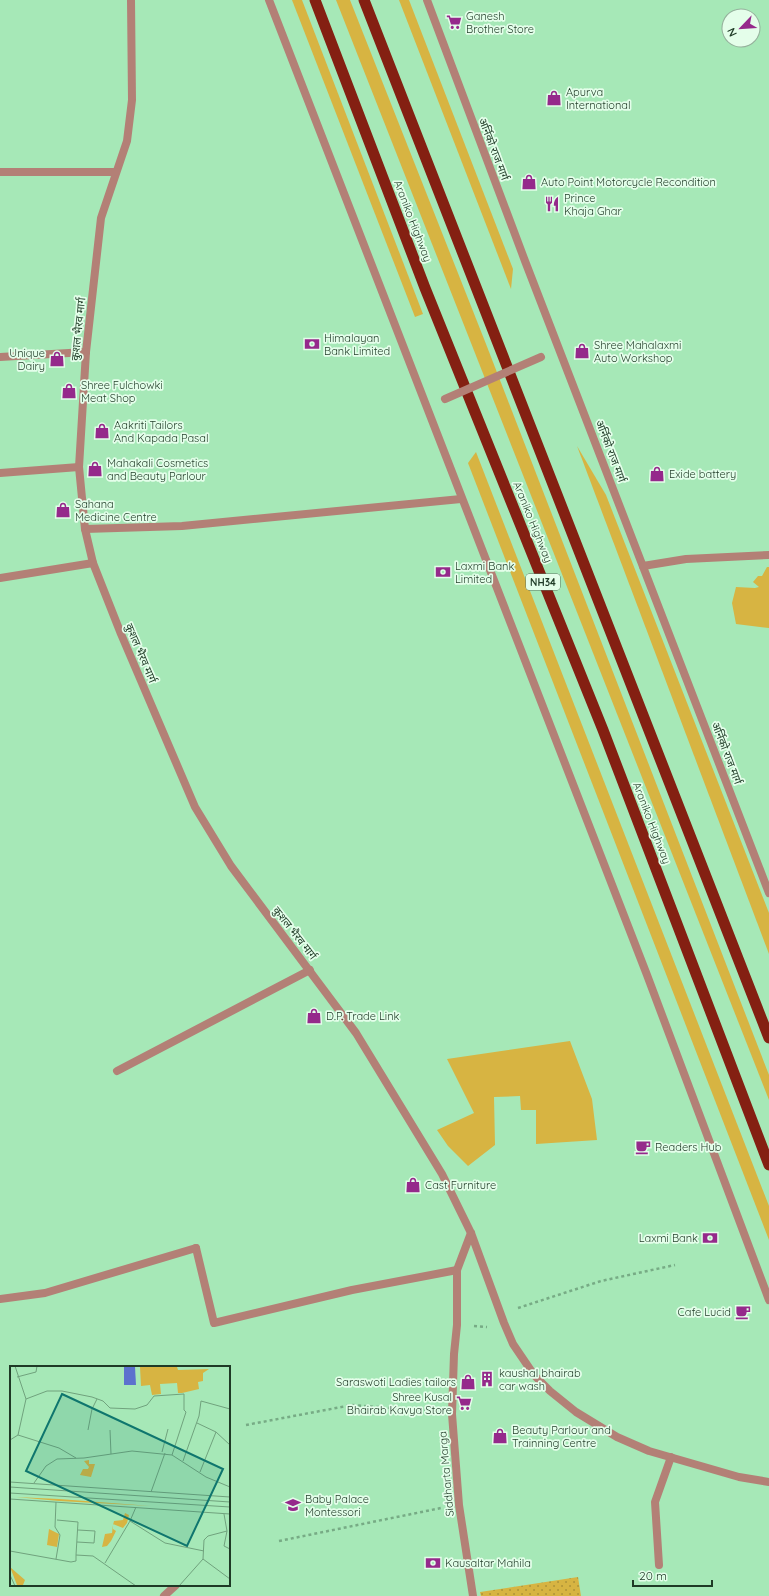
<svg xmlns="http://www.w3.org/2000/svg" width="769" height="1596" viewBox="0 0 769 1596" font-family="Quicksand,'Noto Sans Devanagari',sans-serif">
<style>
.grass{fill:#d7b442}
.park{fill:url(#park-dots)}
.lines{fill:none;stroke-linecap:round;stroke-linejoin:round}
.path{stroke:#77ab85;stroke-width:2.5;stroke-dasharray:3 3;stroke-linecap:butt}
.service{stroke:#b38076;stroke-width:8}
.minor{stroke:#b38076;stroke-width:8}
.trunk{stroke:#842012;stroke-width:11}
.pedestrian-bridge{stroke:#b38076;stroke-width:8}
.labels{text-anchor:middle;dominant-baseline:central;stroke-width:3.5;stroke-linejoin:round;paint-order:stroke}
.shield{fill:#e4feea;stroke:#5a7561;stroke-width:1}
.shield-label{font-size:10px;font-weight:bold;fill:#1f3a26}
.poi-label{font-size:11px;fill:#1f3a26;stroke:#e4feea;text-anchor:start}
.street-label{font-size:11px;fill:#1f3a26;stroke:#e4feea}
.inset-road{fill:none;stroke:#70a27d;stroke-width:1}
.view{fill:#0f766e;fill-opacity:0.15;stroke:#0f766e;stroke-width:2}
.inset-edge{fill:none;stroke:#1f3a26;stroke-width:2}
</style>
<defs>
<pattern id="park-dots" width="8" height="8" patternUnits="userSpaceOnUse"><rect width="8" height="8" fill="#d7b442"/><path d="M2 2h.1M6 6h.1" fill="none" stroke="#ae9337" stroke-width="1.8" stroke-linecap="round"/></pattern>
</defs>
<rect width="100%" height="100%" fill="#a6e8b7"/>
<g class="grass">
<polygon points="292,0 302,0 423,314 415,317"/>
<polygon points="336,0 350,0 486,344 769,1075 769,1100"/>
<polygon points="399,0 409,0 513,269 511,289"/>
<polygon points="577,446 606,495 769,913 769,954"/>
<polygon points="476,452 769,1206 769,1240 468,463"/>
<polygon points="767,567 769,567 769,628 736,624 732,603 736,587 755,588 759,587 753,582 758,576 762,576"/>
<polygon points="570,1041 592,1099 597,1140 536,1144 536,1110 521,1110 520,1096 494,1097 495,1145 468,1166 448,1146 437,1130 474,1113 447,1059"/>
</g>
<polygon class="park" points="578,1577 581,1596 481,1596 480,1592"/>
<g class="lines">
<g class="path">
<polyline points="518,1308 601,1281 675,1265"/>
<polyline points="474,1326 487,1327"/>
<polyline points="246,1425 352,1405 416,1410 434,1409"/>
<polyline points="279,1541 441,1508"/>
</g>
<g class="service">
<polyline points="196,1248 214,1323 352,1290 457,1270"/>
<polyline points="659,1565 655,1502 671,1457"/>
<polyline points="164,1596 176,1585"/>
</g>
<g class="minor">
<polyline points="131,0 132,100 127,141 101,218 86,352 79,467 85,529 93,563 121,634 195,807 231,866 356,1033 442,1174 471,1233 504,1323 513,1344 534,1375 550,1391 576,1412 617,1437 649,1451 739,1477 769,1482"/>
<polyline points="269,0 647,975 769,1300"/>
<polyline points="427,0 525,261 769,893"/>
<polyline points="0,172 115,172"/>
<polyline points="0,357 86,352"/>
<polyline points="0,473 79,467"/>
<polyline points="85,529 182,526 461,499"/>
<polyline points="643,566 686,559 769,555"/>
<polyline points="0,578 93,563"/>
<polyline points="117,1071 310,970"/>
<polyline points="471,1233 457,1270 457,1325 454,1354 452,1414 459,1505 473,1596"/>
<polyline points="0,1299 45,1293 196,1248"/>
</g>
<g class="trunk">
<polyline points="315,0 425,288 603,730 769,1165"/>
<polyline points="364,0 769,1038"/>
</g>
<polyline class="pedestrian-bridge" points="445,399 541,357"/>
</g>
<defs>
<g id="supermarket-bare" transform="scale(1.2)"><path d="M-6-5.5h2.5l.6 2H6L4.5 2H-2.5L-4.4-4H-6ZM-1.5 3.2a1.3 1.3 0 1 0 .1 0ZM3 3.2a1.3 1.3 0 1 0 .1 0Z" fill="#95298b" stroke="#e4feea" stroke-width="2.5" paint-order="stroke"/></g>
<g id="shop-bare" transform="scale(1.2)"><path d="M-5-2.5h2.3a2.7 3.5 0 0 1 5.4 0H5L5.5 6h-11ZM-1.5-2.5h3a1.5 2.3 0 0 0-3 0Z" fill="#95298b" stroke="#e4feea" stroke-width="2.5" paint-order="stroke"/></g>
<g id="restaurant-bare" transform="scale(1.2)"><path d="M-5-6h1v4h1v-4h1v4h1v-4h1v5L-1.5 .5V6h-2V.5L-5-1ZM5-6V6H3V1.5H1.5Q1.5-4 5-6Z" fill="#95298b" stroke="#e4feea" stroke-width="2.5" paint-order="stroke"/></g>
<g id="bank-bare" transform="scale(1.2)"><path d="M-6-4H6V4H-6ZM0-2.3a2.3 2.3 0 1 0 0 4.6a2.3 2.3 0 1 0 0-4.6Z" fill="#95298b" stroke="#e4feea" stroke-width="2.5" paint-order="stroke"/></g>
<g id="cafe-bare" transform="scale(1.2)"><path d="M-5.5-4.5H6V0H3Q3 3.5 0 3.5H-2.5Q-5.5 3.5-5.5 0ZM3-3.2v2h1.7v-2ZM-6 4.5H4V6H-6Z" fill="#95298b" stroke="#e4feea" stroke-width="2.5" paint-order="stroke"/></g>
<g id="building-bare" transform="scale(1.2)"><path d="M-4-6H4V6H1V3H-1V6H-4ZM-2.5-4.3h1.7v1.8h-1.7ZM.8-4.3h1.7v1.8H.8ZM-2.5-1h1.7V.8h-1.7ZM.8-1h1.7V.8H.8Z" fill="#95298b" stroke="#e4feea" stroke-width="2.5" paint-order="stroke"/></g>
<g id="school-bare" transform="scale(1.2)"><path d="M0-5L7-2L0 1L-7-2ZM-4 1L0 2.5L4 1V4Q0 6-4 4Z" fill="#95298b" stroke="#e4feea" stroke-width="2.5" paint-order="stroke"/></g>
</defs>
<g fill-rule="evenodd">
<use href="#supermarket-bare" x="454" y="22"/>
<use href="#shop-bare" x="554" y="98"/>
<use href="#shop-bare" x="529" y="182"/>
<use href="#restaurant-bare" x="552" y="204"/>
<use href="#bank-bare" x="312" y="344"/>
<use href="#shop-bare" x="582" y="351"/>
<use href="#shop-bare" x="57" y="359"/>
<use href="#shop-bare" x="69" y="391"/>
<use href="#shop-bare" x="102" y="431"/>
<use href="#shop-bare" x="95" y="469"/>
<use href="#shop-bare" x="657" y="474"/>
<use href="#shop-bare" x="63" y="510"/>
<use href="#bank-bare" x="443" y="572"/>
<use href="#shop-bare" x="314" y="1016"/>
<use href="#cafe-bare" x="643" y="1147"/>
<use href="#shop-bare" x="413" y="1185"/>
<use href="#bank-bare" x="710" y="1238"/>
<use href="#cafe-bare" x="743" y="1312"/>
<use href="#building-bare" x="487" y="1379"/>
<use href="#shop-bare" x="468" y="1382"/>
<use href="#supermarket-bare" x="464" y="1403"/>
<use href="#shop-bare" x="500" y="1436"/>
<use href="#school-bare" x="293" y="1505"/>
<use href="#bank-bare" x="433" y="1563"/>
</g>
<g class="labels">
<rect class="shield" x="526" y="574" width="34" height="16" rx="3"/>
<g class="shield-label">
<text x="543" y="582">NH34</text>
</g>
<g class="poi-label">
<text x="466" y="16">Ganesh<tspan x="466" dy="13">Brother Store</tspan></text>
<text x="566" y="92">Apurva<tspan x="566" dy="13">International</tspan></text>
<text x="541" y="182">Auto Point Motorcycle Recondition</text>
<text x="564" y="198">Prince<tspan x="564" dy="13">Khaja Ghar</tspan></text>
<text x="324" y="338">Himalayan<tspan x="324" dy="13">Bank Limited</tspan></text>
<text x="594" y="345">Shree Mahalaxmi<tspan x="594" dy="13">Auto Workshop</tspan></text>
<text x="45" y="353" text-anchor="end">Unique<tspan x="45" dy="13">Dairy</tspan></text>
<text x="81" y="385">Shree Fulchowki<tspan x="81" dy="13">Meat Shop</tspan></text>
<text x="114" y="425">Aakriti Tailors<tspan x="114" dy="13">And Kapada Pasal</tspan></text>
<text x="107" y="463">Mahakali Cosmetics<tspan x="107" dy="13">and Beauty Parlour</tspan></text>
<text x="669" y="474">Exide battery</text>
<text x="75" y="504">Sahana<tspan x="75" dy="13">Medicine Centre</tspan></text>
<text x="455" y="566">Laxmi Bank<tspan x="455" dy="13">Limited</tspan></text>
<text x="326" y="1016">D.P. Trade Link</text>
<text x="655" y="1147">Readers Hub</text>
<text x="425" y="1185">Cast Furniture</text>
<text x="698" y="1238" text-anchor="end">Laxmi Bank</text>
<text x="731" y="1312" text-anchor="end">Cafe Lucid</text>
<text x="499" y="1373">kaushal bhairab<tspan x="499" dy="13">car wash</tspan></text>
<text x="456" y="1382" text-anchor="end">Saraswoti Ladies tailors</text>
<text x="452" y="1397" text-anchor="end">Shree Kusal<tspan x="452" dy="13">Bhairab Kavya Store</tspan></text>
<text x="512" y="1430">Beauty Parlour and<tspan x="512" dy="13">Trainning Centre</tspan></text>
<text x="305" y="1499">Baby Palace<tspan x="305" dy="13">Montessori</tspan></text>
<text x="445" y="1563">Kausaltar Mahila</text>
</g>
<g class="street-label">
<text transform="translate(494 149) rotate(69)">अर्निको राज मार्ग</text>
<text transform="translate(413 221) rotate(69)">Araniko Highway</text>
<text transform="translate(78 329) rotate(-84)">कुशल‌ भैरव मार्ग</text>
<text transform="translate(611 451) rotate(69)">अर्निको राज मार्ग</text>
<text transform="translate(533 522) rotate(68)">Araniko Highway</text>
<text transform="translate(141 653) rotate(67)">कुशल‌ भैरव मार्ग</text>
<text transform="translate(727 753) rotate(69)">अर्निको राज मार्ग</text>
<text transform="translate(652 823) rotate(69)">Araniko Highway</text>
<text transform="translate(295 933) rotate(52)">कुशल‌ भैरव मार्ग</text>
<text transform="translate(446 1474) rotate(-95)">Siddharta Marga</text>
</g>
</g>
<g transform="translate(10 1366)">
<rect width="220" height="220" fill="#a6e8b7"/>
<path d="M130,1H167L168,4L199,3L193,7V15L188,16L189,23L172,27H168L167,17L150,18L151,28L142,29L140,19L131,20ZM79,94V98H85L81,111L70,109L73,103H78L79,101L74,95ZM6,131L49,133L141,140L49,135ZM115,147L119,149L117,157L113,162L103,158V163L106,165L101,175L97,180L92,181L95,168L102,167L103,159L104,155L113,154ZM39,163L49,168L47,181L37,179ZM0,201L15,214L13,219H7Z" fill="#d7b442"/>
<path d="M114,1H125L126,19H114Z" fill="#5c71ce"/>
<path class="inset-road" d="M7,11L26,6L27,0M16,33L37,25H52L82,31L93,35L100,42L125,43L137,39L144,30L174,28V44L176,46L162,89M187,57L206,66L220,79M78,64L82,43L87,33M100,64L101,88M8,69L49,82L66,92M0,74L8,69L16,33L5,0M152,86L158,63M173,95L189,50L191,35L220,43M190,106L206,66M0,116L220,131M24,117L36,100L47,93L74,92L122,85L162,89L196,111L220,121M0,121L220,136M141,126L155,87M0,127L220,141M0,133L220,148M126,141L120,155L155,177L194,185M214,148L217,165L214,180L220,183M47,154L68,156L66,189M67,176L84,177L85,165L68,164M0,185L61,196L66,195V189L83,190L126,220M46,193L50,169L45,161L46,136M193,193L220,213M95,197L120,155M0,209L5,220M169,220L193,193L194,174L198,170L217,165"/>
<path class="view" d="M52,28L213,103L177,180L16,105Z"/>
<rect width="220" height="220" class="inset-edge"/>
</g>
<g transform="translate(741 28) rotate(245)"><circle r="19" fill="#e4feea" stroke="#95b09c"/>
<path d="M0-3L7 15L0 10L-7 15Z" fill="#95298b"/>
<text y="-6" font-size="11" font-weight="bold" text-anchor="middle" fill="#1f3a26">N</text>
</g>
<path d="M633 1580v6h79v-6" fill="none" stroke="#1f3a26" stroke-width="2"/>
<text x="639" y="1580" font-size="12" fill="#1f3a26" stroke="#e4feea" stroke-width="3" paint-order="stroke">20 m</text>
</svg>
